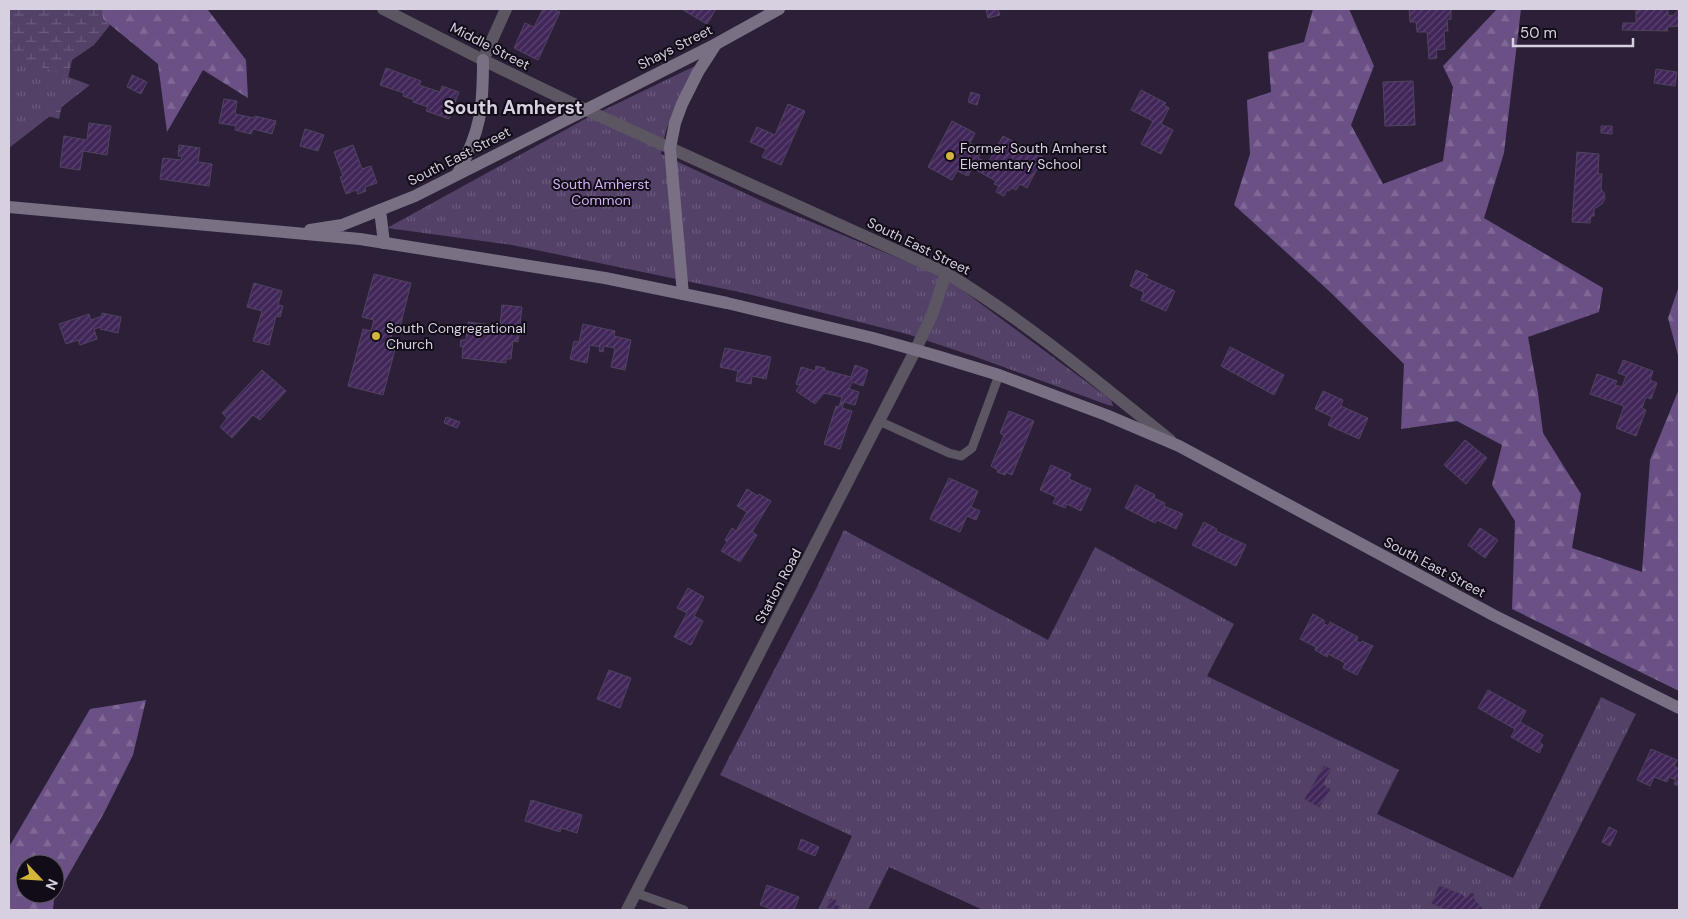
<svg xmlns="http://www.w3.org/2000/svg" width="1688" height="919" viewBox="0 0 1688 919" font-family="'DM Sans',sans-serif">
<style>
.forest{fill:url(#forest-firs);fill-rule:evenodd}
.wetland{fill:url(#wetland-marsh)}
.park{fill:url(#park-tufts)}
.building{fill:url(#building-hatch);stroke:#50445e}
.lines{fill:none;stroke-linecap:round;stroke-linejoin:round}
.service{stroke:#5b5662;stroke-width:9}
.minor{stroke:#5b5662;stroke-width:12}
.tertiary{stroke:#5b5662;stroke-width:12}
.secondary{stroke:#797084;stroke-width:12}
.poi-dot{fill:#d3b635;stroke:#110c17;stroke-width:2}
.labels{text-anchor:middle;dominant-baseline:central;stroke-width:4;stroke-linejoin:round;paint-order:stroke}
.street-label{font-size:14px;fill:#d7d0e0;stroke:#110c17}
.poi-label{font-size:14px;fill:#d7d0e0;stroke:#110c17;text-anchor:start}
.park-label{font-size:14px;fill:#d2b3f4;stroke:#110c17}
.district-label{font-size:19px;font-weight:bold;fill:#d7d0e0;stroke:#110c17}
</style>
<defs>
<pattern id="forest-firs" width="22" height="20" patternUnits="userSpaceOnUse" patternTransform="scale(1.25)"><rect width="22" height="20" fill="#6a5085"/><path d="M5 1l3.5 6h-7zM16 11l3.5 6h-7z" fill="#7f6896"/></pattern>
<pattern id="wetland-marsh" width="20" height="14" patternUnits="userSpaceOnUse" patternTransform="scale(1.25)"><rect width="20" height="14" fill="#544167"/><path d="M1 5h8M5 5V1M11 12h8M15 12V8" fill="none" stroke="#6c5b7c"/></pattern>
<pattern id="park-tufts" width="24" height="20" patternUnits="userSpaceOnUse" patternTransform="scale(1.25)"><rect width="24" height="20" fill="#544167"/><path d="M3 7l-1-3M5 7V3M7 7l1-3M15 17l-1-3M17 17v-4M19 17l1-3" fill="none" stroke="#6c5b7c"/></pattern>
<pattern id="building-hatch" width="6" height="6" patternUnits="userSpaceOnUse" patternTransform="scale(1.25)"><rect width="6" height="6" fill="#412759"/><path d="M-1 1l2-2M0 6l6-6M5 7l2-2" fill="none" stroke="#5c4571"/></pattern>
</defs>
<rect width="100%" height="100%" fill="#2b2037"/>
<g class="forest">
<polygon points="101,9 200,9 208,10 246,60 248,98 203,70 167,132 158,64 103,19"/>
<polygon points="1313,9 1349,9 1374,66 1351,125 1383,184 1443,161 1453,87 1443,66 1497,9 1521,9 1504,153 1484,218 1603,288 1599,312 1528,337 1538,393 1543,433 1581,494 1572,548 1642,572 1650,460 1679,389 1679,691 1512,609 1515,521 1492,485 1502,445 1457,421 1401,429 1404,364 1328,290 1234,205 1250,154 1247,100 1271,92 1268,52 1304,42"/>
<polygon points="1678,289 1679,289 1679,359 1668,318"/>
<path d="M146,700L133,755L104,813L54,900L53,910H9V847L90,709ZM25,864H55V894H25Z"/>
</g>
<polygon class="wetland" points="9,9 101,9 103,19 110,25 94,45 72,60 59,119 29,111 9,110"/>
<g class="park">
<polygon points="9,55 90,85 9,148"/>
<polygon points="695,66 666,130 661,154 766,203 946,278 1111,400 1113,406 1108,405 976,357 907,334 744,293 512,245 387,228 585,119"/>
<polygon points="844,530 1048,640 1095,547 1234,624 1207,676 1399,770 1377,814 1513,878 1601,697 1636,714 1538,910 983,910 889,867 868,910 818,910 852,836 720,775 817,587"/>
</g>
<g class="building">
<polygon points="543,9 552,9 560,12 538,60 514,48 525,23 534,27"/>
<polygon points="684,9 716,9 707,24 683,10"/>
<polygon points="986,9 998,9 1000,15 988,18"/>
<polygon points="1409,9 1451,9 1451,19 1447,20 1448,31 1444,31 1445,49 1436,50 1437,58 1429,59 1427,32 1417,32 1416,22 1410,22"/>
<polygon points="1636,9 1668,9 1668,16 1674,15 1679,9 1679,26 1667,27 1668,31 1622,30 1623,23 1636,23"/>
<polygon points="386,68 421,81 419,85 440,92 442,86 459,92 449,119 426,111 428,107 413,102 414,100 403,96 404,93 380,85"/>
<polygon points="1656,69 1677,72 1675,86 1654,83"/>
<polygon points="132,75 147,82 141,94 127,87"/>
<polygon points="1413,81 1415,125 1385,126 1383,82"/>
<polygon points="1141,90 1166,103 1164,105 1169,108 1161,124 1173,130 1161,154 1141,144 1153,121 1131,110"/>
<polygon points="971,92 980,95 977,105 968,102"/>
<polygon points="224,99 237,101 235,114 254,118 255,116 276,121 272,134 253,129 251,134 235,130 236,126 219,123"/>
<polygon points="788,104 805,111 781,165 762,157 766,149 750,142 757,127 775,135"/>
<polygon points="952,121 975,133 970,143 982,150 978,158 988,163 1003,136 1043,157 1027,188 1020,184 1016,190 1011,188 1009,191 1007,190 1004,196 996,192 999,186 994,184 996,181 972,168 968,176 957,171 952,180 928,167"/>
<polygon points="89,123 111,126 107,155 83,151 80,170 60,167 64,136 87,140"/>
<polygon points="1601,126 1612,126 1612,134 1601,133"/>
<polygon points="305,129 324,135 318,151 300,146"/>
<polygon points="179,145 200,148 198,162 212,164 209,186 160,179 163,158 181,160 182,156 178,156"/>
<polygon points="353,145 362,169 371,166 377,183 365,187 366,191 358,194 356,190 346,194 340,177 343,176 334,152"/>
<polygon points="1577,152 1599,154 1598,174 1602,174 1601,189 1604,193 1605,198 1602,204 1594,209 1594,216 1591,216 1590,223 1572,222"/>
<polygon points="1136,270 1148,275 1146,278 1175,291 1166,311 1141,300 1144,292 1130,286"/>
<polygon points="374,274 411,283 400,327 394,326 390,341 397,342 383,395 348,386 363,329 371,331 374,320 362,317"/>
<polygon points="254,283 282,291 278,305 283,306 280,317 276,316 269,345 253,341 262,311 247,307"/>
<polygon points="502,305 522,307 518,342 513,341 511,359 506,359 506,363 462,358 463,347 460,346 461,340 466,340 468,322 500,326"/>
<polygon points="102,313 121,317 118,333 100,329 101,327 94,329 97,339 80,345 78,340 66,344 59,324 89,314 91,320 102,316"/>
<polygon points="583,324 615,331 614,336 631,340 625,370 611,367 615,348 604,346 603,352 599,351 600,347 590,345 587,363 570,359 574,341 579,342"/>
<polygon points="1230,347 1284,375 1274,395 1221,366"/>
<polygon points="725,348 771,357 766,379 752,376 751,384 736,381 738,371 720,367"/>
<polygon points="1623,360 1653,371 1650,380 1657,383 1651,399 1646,397 1642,408 1646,410 1636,436 1616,428 1624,406 1590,394 1597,374 1617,381 1615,385 1622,387 1626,376 1618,373"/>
<polygon points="855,365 868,370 863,386 852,382 849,389 859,392 855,405 844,402 842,408 852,411 840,449 824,444 836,406 839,407 842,397 824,393 815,404 796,391 800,385 796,384 801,367 815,371 816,366 825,368 824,370 851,377"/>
<polygon points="262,370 286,391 260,420 253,415 232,438 220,427 227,418 222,413"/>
<polygon points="1323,391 1343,400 1341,406 1368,418 1359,439 1328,425 1332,417 1315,409"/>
<polygon points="1009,411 1034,421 1012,475 1006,472 1005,475 997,472 998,470 991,466 1004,435 1000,433"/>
<polygon points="446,417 460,422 457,428 444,423"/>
<polygon points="1465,440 1487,458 1466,484 1444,465"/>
<polygon points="1051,465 1071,474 1069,479 1091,489 1081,511 1067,504 1065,508 1053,503 1056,497 1040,490"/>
<polygon points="949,478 978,491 971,507 980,511 976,520 967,516 960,532 930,519"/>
<polygon points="1136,485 1155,495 1154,498 1165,503 1164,506 1183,514 1176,529 1157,520 1155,523 1125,508"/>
<polygon points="747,489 758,496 759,494 771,501 752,532 757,535 740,562 721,551 727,542 725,540 732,528 736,531 747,512 737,506"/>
<polygon points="1204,522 1217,529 1216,531 1246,545 1236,566 1192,545"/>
<polygon points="1480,528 1498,540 1485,558 1468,545"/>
<polygon points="688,588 704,597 694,616 703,621 691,645 674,637 687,613 677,608"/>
<polygon points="1313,614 1325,621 1323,623 1328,626 1330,622 1358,637 1356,641 1361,643 1362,641 1373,646 1357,675 1343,668 1345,663 1328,654 1327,657 1315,650 1316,647 1300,639"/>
<polygon points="609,670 631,678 620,708 597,699"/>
<polygon points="1488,690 1526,711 1520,722 1543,735 1539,742 1543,745 1539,753 1511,737 1515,729 1478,708"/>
<polygon points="1651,749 1677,760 1674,766 1679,769 1679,786 1674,784 1676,780 1669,777 1667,782 1654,777 1650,786 1637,780"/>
<polygon points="1324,765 1332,769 1323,784 1331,789 1319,808 1304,799"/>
<polygon points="531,800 582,815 577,833 561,828 560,832 525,821"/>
<polygon points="1609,827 1617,831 1610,846 1602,842"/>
<polygon points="801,839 819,847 815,856 798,849"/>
<polygon points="767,885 799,897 794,910 774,910 760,905"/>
<polygon points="1439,885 1462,894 1466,898 1472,892 1476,896 1474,898 1484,910 1447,910 1431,904"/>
<polygon points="830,898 837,900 835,904 840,906 839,910 826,908"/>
</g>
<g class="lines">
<g class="service">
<polyline points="879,421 949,453 961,456 972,448 999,375"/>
<polyline points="636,893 684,910"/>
</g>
<g class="minor">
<polyline points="383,9 483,60"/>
<path d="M584,109L946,273C1026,321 1098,382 1170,440"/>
<polyline points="627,910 915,351 932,315 946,273"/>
</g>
<polyline class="tertiary" points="506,9 483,60 584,109"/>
<g class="secondary">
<path d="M458,173C481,130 483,109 483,60"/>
<polyline points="9,207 360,239 605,278 727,303 873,338 937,356 999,375 1106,415 1179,446 1495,616 1679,708"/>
<polyline points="380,210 384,243"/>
<polyline points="310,230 342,225 415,196 716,44 779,9"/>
<polyline points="683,294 670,148 675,123 682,104 698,72 716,44"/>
</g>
</g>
<g class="poi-dot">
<circle cx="950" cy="156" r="5"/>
<circle cx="376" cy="336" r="5"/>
</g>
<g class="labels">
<g class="street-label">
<text transform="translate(490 46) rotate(27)">Middle Street</text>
<text transform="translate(675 47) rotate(-27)">Shays Street</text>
<text transform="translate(459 156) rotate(-27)">South East Street</text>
<text transform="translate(919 246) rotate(26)">South East Street</text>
<text transform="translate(1435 567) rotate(28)">South East Street</text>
<text transform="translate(778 586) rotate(-62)">Station Road</text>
</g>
<g class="poi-label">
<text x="960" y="148">Former South Amherst<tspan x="960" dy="16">Elementary School</tspan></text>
<text x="386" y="328">South Congregational<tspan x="386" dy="16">Church</tspan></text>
</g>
<g class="park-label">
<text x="601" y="184">South Amherst<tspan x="601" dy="16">Common</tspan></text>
</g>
<g class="district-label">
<text x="513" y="107">South Amherst</text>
</g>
</g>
<rect width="1688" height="919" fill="none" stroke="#d7d0e0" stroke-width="20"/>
<g transform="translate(40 879) rotate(115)"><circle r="24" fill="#110c17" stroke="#605a67"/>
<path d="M0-4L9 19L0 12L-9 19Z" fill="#d3b635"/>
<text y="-8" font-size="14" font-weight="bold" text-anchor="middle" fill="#d7d0e0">N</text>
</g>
<path d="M1513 38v8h120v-8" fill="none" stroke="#d7d0e0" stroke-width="2.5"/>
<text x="1520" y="38" font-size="15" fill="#d7d0e0" stroke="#110c17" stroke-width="4" paint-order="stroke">50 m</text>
</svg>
